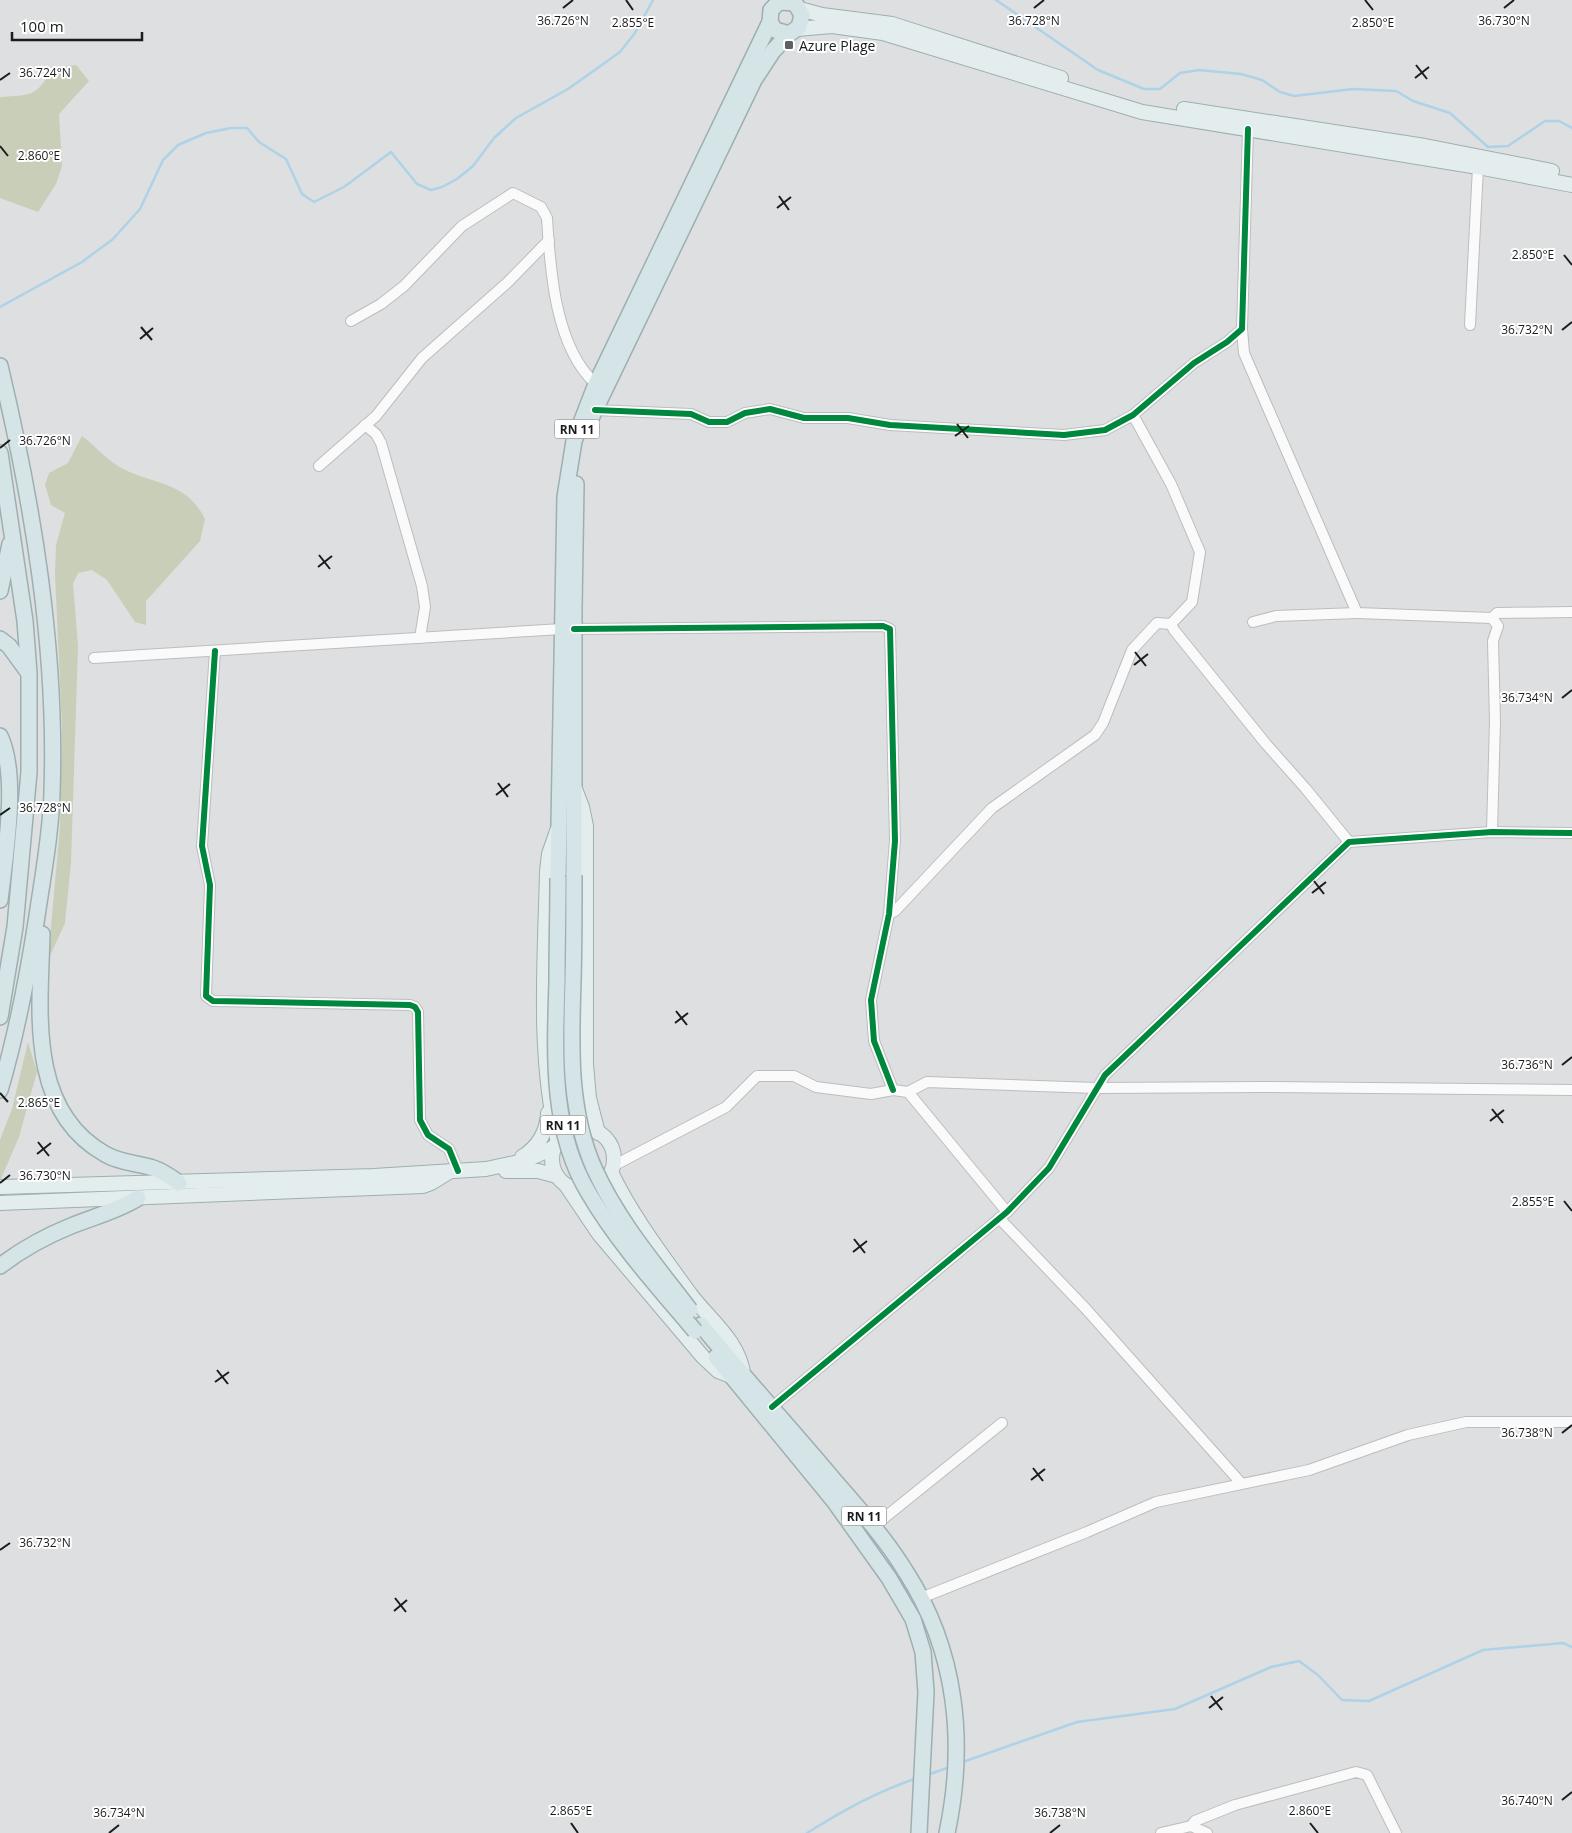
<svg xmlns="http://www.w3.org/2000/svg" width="1572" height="1833" viewBox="0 0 1572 1833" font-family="'Open Sans',sans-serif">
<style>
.green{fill:#c9ceb8}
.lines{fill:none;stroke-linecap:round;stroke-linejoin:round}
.stream{stroke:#aed2e7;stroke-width:2.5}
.minor-casing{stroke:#bcbdbe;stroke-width:12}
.major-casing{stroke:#9dafb1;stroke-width:16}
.highway-casing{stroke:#9dafb1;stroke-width:18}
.minor{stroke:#fafafa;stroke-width:10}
.major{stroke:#e4edee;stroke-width:14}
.highway{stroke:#d5e5e7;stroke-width:15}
.highway-bridge-casing{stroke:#9dafb1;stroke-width:18;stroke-linecap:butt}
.highway-bridge{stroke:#d5e5e7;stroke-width:15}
.cycleway-casing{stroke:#fff;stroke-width:9}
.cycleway{stroke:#00873e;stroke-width:6}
.ticks{fill:none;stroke:#1a1b1c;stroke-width:2}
.poi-dot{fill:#5f6061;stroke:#fff;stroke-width:2}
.labels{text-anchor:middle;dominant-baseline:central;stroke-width:4;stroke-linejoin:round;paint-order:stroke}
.shield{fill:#fff;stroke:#5f5f60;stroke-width:1}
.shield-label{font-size:12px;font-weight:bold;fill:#1a1b1c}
.poi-label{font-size:14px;fill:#1a1b1c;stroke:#fff;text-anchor:start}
.ticks-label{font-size:12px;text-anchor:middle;fill:#1a1b1c;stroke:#fff;stroke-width:4;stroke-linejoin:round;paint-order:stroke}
</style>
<rect width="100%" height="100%" fill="#dedfe0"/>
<g class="green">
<path d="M76,65L89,81L59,114L62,166L56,184L38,212L0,198V97C31,95 37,97 52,68Z"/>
<path d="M82,436C94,445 106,459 118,466C152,486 185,479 205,519L200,541L146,601V625L135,622L107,580L92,570L78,573L73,584L78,646L71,863L65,923L48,960L60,827L62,727L55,574L56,545L65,513L51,505L45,485L49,473L68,463Z"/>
<polygon points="28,1042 37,1072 19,1137 0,1181 0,1140 12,1109"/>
</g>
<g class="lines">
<g class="stream">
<polyline points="996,0 1098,70 1144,89 1160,89 1180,73 1199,70 1241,74 1262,80 1280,92 1294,96 1353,89 1396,91 1413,101 1450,113 1488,147 1508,146 1545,121 1559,121 1572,128"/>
<polyline points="0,307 82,262 113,239 140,209 163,160 178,145 206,133 231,128 247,128 259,142 286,159 302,194 314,202 344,187 391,152 417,184 431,190 442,187 457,179 473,166 494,138 516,118 568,89 620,52 635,33 653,0"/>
<polyline points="960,1763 1077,1722 1175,1709 1271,1667 1299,1661 1318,1675 1342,1700 1369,1701 1483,1650 1563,1643 1572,1647"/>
<polyline points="927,1775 950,1767"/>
<path d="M807,1833C844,1810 876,1792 917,1778"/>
</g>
<g class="minor-casing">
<g id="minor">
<path d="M351,321L381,304L404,286L462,226L513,193L541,207L547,218C550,269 555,348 596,384"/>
<polyline points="1470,325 1478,167"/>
<polyline points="1242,329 1244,353 1357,613 1492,618 1498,626 1493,641 1495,721 1492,832"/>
<polyline points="595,410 691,414 709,422 727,422 745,413 770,409 804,418 848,418 890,425 1064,435 1105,430 1133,415 1194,363 1227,342 1242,329 1248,129"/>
<polyline points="365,425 376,434 381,443 422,586 425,607 420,638"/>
<polyline points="319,466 376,416 422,358 508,282 549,240"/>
<polyline points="1492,618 1497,613 1572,612"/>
<polyline points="1253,622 1276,616 1357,613"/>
<polyline points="1171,624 1174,630 1266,744 1306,789 1349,842"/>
<polyline points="574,629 883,626 890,629 895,841 889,914 871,1000 874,1041 893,1090"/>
<polyline points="215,651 202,846 210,885 206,996 213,1001 410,1005 415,1007 418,1012 420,1120 428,1135 449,1149 458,1171"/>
<polyline points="94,658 562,629"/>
<polyline points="889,914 895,911 992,808 1095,735 1103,723 1132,650 1157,623 1171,624 1192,602 1200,552 1171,484 1133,415"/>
<polyline points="908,1092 1007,1212"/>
<polyline points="613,1166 726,1107 757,1076 794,1076 816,1087 871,1094 893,1090 908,1092 927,1082 1097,1088 1262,1087 1572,1090"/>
<polyline points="999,1218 1086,1309 1241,1483"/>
<polyline points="772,1407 1007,1212 1049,1168 1105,1075 1349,842 1492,832 1572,833"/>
<polyline points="873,1527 1002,1423"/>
<polyline points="921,1598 1087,1532 1156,1502 1309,1470 1408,1435 1466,1422 1572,1422"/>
<polyline points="1191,1826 1195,1821 1235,1805 1356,1772 1367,1775 1396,1833"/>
<polyline points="1161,1833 1191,1826 1207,1833"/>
</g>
</g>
<g class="major-casing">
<g id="major">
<polyline points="800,9 822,15 892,24 1061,78"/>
<polyline points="797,29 832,26 883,33 1142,112 1478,167 1572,185"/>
<polyline points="1184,109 1425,146 1552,171"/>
<polyline points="575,789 582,807 586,826 586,1064 589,1098 598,1133"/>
<path d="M557,831L549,854L547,871C545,961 537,1054 558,1142"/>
<circle cx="583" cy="1159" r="31"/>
<path d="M522,1157C538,1147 547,1132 548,1113"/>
<polyline points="506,1171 538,1171 557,1176"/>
<path d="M611,1172C632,1216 662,1255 691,1295C709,1319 740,1342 743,1374"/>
<polyline points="566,1185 599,1234 703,1357 718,1371 731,1376"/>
<polyline points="0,1187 374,1176 486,1169 524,1161 555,1147"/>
<polyline points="0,1203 423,1186 431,1183 449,1172"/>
</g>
</g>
<g class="highway-casing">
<g id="highway">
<polyline points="780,2 795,3 802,15 799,27 789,34 775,30 770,22 771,10 781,0"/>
<path d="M0,366C33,505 57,649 52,792C51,833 43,875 37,916C28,974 17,1033 0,1090"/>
<polyline points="592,416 754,80 773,51 789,34"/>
<polyline points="0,453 25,621 29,673 29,772 15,927 0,1017"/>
<polyline points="0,591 10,544"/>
<polyline points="0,639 9,646 28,672"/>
<path d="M0,736C19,776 5,856 0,900"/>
<polyline points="574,875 574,608 576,484"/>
<polyline points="558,878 565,497 574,441 596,384 770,22"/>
<path d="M42,934C40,1011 27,1110 105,1154C120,1163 137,1163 153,1168C163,1171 171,1177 179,1183"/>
<path d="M0,1266C21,1250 46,1236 71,1226C93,1217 117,1211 138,1198"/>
<path d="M701,1325C744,1377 790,1428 834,1480C859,1509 886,1539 906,1572C957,1651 966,1743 947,1833"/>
<polyline points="716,1357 834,1501 889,1578 913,1619 923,1652 926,1692 919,1833"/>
</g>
</g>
<use href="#minor" class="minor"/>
<use href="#major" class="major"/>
<use href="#highway" class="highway"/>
<g class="highway-bridge-casing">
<g id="highway-bridge">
<path d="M574,875C574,910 574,946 573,981C571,1045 568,1109 594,1168C618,1221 655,1264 690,1310"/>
<path d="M558,878C558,912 557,946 557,981C555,1052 550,1128 588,1192C617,1242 658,1287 695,1331"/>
</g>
</g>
<use href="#highway-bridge" class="highway-bridge"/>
<g class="cycleway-casing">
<g id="cycleway">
<polyline points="595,410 691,414 709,422 727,422 745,413 770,409 804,418 848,418 890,425 1064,435 1105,430 1133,415 1194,363 1227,342 1242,329 1248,129"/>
<polyline points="574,629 883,626 890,629 895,841 889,914 871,1000 874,1041 893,1090"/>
<polyline points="215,651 202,846 210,885 206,996 213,1001 410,1005 415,1007 418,1012 420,1120 428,1135 449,1149 458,1171"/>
<polyline points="772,1407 1007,1212 1049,1168 1105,1075 1349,842 1492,832 1572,833"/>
</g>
</g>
<use href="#cycleway" class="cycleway"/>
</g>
<path class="ticks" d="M626,0L633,10M1365,0L1373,10M563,8L573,0M1034,8L1044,0M1504,8L1514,0M1416,65L1427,79M1415,78L1429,67M0,80L10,73M0,146L8,156M779,196L789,210M777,208L791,197M1564,255L1572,265M141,327L152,340M1562,330L1572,322M140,339L153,328M957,424L968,438M955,436L969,426M0,448L10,440M319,555L330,569M318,567L332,556M1135,652L1146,666M1134,665L1148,654M1562,698L1572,690M498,783L508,797M496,795L510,784M0,815L10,808M1314,881L1324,894M1312,893L1326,882M676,1011L687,1025M675,1023L688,1013M1562,1065L1572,1057M0,1093L8,1102M1492,1109L1503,1123M1490,1121L1504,1110M38,1142L49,1156M37,1154L51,1143M0,1183L10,1175M1564,1201L1572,1211M854,1239L865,1253M853,1252L867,1241M217,1370L228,1384M215,1382L229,1372M1562,1433L1572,1425M1033,1468L1043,1481M1031,1480L1045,1469M0,1550L10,1543M395,1598L406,1612M394,1611L407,1600M1211,1696L1222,1710M1209,1708L1223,1697M1562,1800L1572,1792M571,1823L578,1833M1310,1823L1318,1833M109,1833L119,1825M1050,1833L1060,1825"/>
<rect class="poi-dot" x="784" y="40" width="10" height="10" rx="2.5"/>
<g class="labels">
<g class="shield">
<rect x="554.5" y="419.5" width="45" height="19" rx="4"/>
<rect x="540.5" y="1115.5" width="45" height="19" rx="4"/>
<rect x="841.5" y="1506.5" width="45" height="19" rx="4"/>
</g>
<g class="shield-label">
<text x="577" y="429">RN 11</text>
<text x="563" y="1125">RN 11</text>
<text x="864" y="1516">RN 11</text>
</g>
<g class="poi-label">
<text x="799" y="45">Azure Plage</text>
</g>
</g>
<g class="ticks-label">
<text x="563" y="25">36.726°N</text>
<text x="1034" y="25">36.728°N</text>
<text x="1504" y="25">36.730°N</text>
<text x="633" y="27">2.855°E</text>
<text x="1373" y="27">2.850°E</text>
<text x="45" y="77">36.724°N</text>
<text x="39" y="160">2.860°E</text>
<text x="1533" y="259">2.850°E</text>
<text x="1527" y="334">36.732°N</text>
<text x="45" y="445">36.726°N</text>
<text x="1527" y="702">36.734°N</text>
<text x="45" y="812">36.728°N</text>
<text x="1527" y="1069">36.736°N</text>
<text x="39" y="1107">2.865°E</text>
<text x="45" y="1180">36.730°N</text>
<text x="1533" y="1206">2.855°E</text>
<text x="1527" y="1437">36.738°N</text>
<text x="45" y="1547">36.732°N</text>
<text x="1527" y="1805">36.740°N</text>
<text x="571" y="1815">2.865°E</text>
<text x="1310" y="1815">2.860°E</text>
<text x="119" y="1817">36.734°N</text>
<text x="1060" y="1817">36.738°N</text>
</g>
<path d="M12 32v8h130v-8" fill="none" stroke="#1a1b1c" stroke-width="2.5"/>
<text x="20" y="32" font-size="15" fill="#1a1b1c" stroke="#ffffff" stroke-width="4" paint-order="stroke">100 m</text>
</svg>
